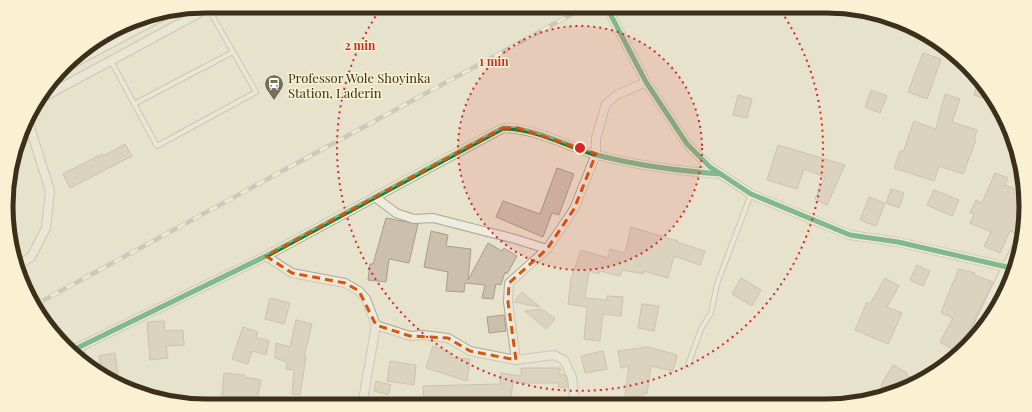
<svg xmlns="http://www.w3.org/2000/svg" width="1032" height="412" viewBox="0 0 1032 412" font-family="'Playfair Display',serif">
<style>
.building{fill:#ccc0ac;stroke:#a89d8b}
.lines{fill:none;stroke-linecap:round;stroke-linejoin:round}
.lane-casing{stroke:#aca695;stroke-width:6}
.street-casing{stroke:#aca695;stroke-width:10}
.lane{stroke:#eeebdf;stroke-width:4}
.street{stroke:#eeebdf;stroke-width:8}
.rail-casing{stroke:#adaa9f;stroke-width:4.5}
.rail{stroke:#f9f1d1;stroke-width:3;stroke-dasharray:9;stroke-linecap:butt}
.cycleway-casing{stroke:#f9f1d1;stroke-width:8}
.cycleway{stroke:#00873e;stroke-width:5}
.marked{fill:none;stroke:#d7550e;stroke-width:3;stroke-dasharray:8 5;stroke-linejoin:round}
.ring{fill:none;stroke:#d62828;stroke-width:2;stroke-dasharray:2 4}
.labels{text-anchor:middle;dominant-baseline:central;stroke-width:3;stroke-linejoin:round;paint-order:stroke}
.poi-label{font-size:13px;fill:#3c2f1c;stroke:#f9f1d1;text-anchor:start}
.rim{fill:none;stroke:#3c2f1c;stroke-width:5}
.centre{fill:#d62828;stroke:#f9f1d1;stroke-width:2}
.ring-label{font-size:12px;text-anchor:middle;font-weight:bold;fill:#d62828;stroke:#f9f1d1;stroke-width:3;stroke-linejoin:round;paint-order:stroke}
</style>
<rect width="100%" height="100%" fill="#e7e2cc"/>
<g class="building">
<polygon points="923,53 941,59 927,99 908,92"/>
<polygon points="978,82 986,92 984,98 974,95"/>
<polygon points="871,90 887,96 880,113 865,107"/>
<polygon points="945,94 960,99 952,122 977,130 974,140 976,140 963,174 939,166 934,181 894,168 900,151 903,152 914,121 936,129"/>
<polygon points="738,95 752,99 747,118 733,115"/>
<polygon points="125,144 132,156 70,188 63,174 102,154 103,156"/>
<polygon points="778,145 845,165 827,205 815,199 825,177 804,169 797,189 767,180"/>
<polygon points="557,168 574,174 559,215 552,213 543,237 496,217 503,201 540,214"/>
<polygon points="995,173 1008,178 1005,185 1026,193 1022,217 1015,233 1010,231 1000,253 984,246 991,232 970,223 974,214 970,213 976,200 982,203"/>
<polygon points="891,189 904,193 899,208 886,203"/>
<polygon points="934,190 959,200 952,216 927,205"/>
<polygon points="869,197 885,203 876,226 860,220"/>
<polygon points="386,218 418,224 409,263 389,259 386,282 368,280 370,264 373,264"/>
<polygon points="631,227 678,241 677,242 705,251 700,265 674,256 668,278 644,271 644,274 622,270 620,276 600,271 599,274 589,271 585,298 607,300 607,296 623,297 621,316 603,314 600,341 584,339 587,307 568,304 571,279 581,250 608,258 610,249 625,253"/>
<polygon points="431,231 448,235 446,246 471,249 468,280 488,243 502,251 504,248 517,256 507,274 505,272 501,285 496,284 493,299 482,298 485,285 465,283 464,292 446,291 448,272 424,267"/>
<polygon points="917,265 930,271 923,286 910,280"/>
<polygon points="958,269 975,273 974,275 993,282 970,329 957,352 940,342 953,318 941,313 954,280 955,280"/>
<polygon points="741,278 761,290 752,306 732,294"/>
<polygon points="885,278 899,286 887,307 902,313 888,344 855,330 867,302 870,304"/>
<polygon points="522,292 540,307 514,302"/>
<polygon points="270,298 290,303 284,324 265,319"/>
<polygon points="642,304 659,306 654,331 638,328"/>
<polygon points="542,309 555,319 546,329 525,311"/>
<polygon points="504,315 506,331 489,333 487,317"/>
<polygon points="296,320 312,324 304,357 306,357 300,395 292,394 294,370 286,369 287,362 275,358 276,343 290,347"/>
<polygon points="164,321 165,331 183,330 184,345 166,346 168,358 150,360 147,322"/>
<polygon points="243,327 258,332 256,337 269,341 266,355 252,351 248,364 232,359"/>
<polygon points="433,346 450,352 449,357 470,359 467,381 426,368"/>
<polygon points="648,347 677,355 673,371 651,366 647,394 644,393 641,405 626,405 625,397 629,366 621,368 618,351"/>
<polygon points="603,351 607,369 585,373 581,356"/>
<polygon points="115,353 118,374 106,376 102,374 99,356"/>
<polygon points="390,361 416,365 414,385 387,381"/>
<polygon points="893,365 907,373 906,375 918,381 903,391 875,398 882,386 881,385"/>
<polygon points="521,368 560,368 560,375 564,374 567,379 567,388 558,387 559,383 513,383 510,403 460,400 460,405 446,405 446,402 424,403 423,386 500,384 501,373 521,376"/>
<polygon points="224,373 245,375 244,377 261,380 256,406 221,406"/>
<polygon points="376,381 391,385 388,395 374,391"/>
</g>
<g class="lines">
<g class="lane-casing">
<g id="lane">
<polyline points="111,61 157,146 256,92 208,8"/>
<polyline points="134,104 233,52"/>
<polyline points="688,365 701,329 711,313 717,284 751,194"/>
</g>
</g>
<g class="street-casing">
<g id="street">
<polyline points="606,6 646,82 687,144 710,167 751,194 850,235 898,242 1007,267 1015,271"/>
<polyline points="64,68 170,12"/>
<polyline points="38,100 212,6"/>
<polyline points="375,197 396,213 414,219 433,218 515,239 547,249"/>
<polyline points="266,256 292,273 345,283 359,291 366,299 376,325 362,406"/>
<polyline points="18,265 31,257 46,228 50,191 28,121"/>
<polyline points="376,325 410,336 423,335 448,338 470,351 516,360 554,355 564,360 572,377 575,405"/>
<polyline points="78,348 86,366"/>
<path d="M71,351L266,256L503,128C536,128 566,146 597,155C639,166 679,171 721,174"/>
<polyline points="962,351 975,332 1020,239"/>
<polyline points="516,360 508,302 509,283 547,249 574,209 596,154 596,138 606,104 617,95 646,82"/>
</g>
</g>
<use href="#lane" class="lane"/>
<use href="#street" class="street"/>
<g class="rail-casing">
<polyline id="rail" points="35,305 587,6"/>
</g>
<use href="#rail" class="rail"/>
<g class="cycleway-casing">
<g id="cycleway">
<polyline points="606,6 646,82 687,144 710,167 751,194 850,235 898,242 1007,267 1015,271"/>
<path d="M71,351L266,256L503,128C536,128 566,146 597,155C639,166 679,171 721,174"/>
</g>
</g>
<use href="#cycleway" class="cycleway"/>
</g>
<path d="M0 0H1032V412H0ZM503,128H518L596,154L574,209L547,249L509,283L508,302L516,360L470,351L448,338L410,336L376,325L359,291L345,283L292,273L266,256Z" fill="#e7e2cc" fill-opacity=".55" fill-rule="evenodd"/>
<path class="marked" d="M503,128H518L596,154L574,209L547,249L509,283L508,302L516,360L470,351L448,338L410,336L376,325L359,291L345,283L292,273L266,256Z"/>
<circle cx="580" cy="148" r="122" fill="#d62828" fill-opacity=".12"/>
<g class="ring">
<circle cx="580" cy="148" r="122"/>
<path d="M778 7A243 243 0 1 1 382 7"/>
</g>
<defs>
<g id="station-pin" transform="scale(1)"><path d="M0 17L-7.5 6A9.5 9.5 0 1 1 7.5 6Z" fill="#786e5a" stroke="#f9f1d1"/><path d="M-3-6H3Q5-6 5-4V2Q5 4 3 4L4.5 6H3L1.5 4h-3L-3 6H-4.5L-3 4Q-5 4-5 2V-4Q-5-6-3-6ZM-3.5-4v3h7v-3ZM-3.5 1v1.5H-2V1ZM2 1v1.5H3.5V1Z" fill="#fff"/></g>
</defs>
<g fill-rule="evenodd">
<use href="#station-pin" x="274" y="84"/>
</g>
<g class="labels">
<g class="poi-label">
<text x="288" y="77">Professor Wole Shoyinka<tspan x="288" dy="15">Station, Laderin</tspan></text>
</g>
</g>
<path d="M0 0H1032V412H0ZM206 13H826A193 193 0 0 1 1019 206V206A193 193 0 0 1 826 399H206A193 193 0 0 1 13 206V206A193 193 0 0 1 206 13Z" fill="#f9f1d1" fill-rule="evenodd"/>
<path class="rim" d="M206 13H826A193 193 0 0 1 1019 206V206A193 193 0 0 1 826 399H206A193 193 0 0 1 13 206V206A193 193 0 0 1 206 13Z"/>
<circle cx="580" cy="148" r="6" class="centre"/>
<g class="ring-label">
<text x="360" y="50">2 min</text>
<text x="494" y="66">1 min</text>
</g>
</svg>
